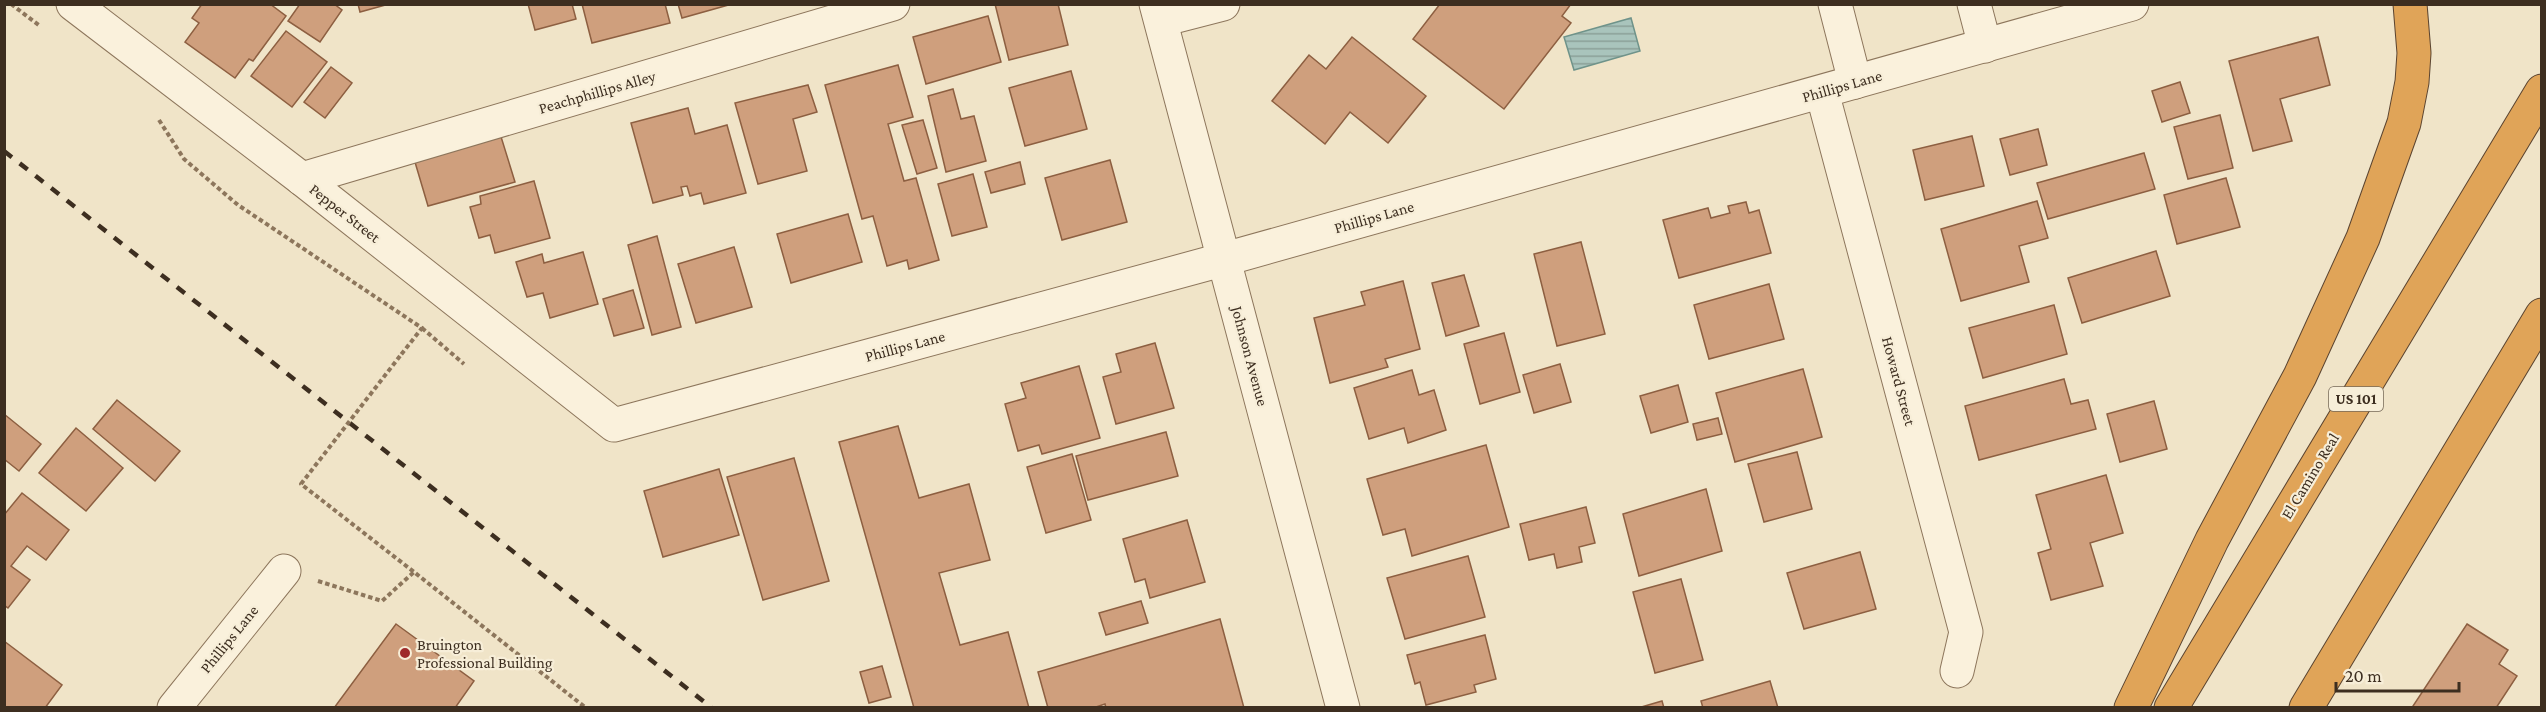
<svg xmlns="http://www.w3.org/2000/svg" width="2546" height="712" viewBox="0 0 2546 712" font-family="'Crimson Pro',serif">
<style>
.water{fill:url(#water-rules);stroke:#6f938a;stroke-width:1.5}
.building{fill:#cf9f7d;stroke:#8d5f41;stroke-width:1.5}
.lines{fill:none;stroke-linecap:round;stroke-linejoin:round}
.minor-casing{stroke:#8d765c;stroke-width:35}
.highway-casing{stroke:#5b4430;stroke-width:35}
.path{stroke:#8d765c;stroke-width:4;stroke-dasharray:4.5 3;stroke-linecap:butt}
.minor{stroke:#faf1dc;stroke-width:33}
.highway{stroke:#e0a458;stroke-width:33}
.rail{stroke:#3d2e20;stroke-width:4.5;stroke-dasharray:10 10;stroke-linecap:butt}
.path-bridge{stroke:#8d765c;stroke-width:4;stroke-dasharray:4.5 3;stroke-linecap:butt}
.poi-dot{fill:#9e2a2b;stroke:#f7eed8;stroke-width:2}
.labels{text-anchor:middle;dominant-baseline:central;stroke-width:4.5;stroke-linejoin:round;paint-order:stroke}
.shield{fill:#f7eed8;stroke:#756857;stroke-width:1.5}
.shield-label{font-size:15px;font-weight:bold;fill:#3d2e20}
.street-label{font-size:16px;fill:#3d2e20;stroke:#f7eed8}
.poi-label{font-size:16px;fill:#3d2e20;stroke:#f7eed8;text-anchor:start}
</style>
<defs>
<pattern id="water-rules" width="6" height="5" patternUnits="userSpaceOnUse" patternTransform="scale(1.5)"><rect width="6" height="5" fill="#a9c4bc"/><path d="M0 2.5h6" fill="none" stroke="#8ba098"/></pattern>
</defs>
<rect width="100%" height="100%" fill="#f0e4c8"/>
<polygon class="water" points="1631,18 1640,51 1574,70 1564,37"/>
<g class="building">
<polygon points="202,4 270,4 286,16 253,61 249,59 235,78 185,42 199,23 192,18"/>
<polygon points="300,4 334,4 342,10 320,42 288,21"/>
<polygon points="358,4 389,4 360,12"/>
<polygon points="528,4 572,4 576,19 535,30"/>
<polygon points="582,4 665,4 670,23 592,43"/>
<polygon points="678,4 732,4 682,18"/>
<polygon points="995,4 1058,4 1068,45 1009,60"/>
<polygon points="1440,4 1571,4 1562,16 1571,23 1504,109 1413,39"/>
<polygon points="988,16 1001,62 926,84 913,37"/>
<polygon points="286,31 327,62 292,107 251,76"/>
<polygon points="1352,37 1426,96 1388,143 1350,112 1325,144 1272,101 1309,55 1326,69"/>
<polygon points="2318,37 2330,85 2280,99 2292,141 2253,151 2229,61"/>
<polygon points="898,65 913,117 888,124 904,181 916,178 939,260 909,269 907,260 887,266 873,216 862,219 825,85"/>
<polygon points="331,67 352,83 325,118 304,102"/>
<polygon points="1071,71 1087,129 1025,146 1009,88"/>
<polygon points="2180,82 2190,113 2162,122 2152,91"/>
<polygon points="808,85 817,112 793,119 807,171 758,184 735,103"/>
<polygon points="953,89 961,119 974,116 986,161 946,172 928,96"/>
<polygon points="688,108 695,134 727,125 746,193 704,204 701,193 690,196 687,186 681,187 683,195 653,203 631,123"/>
<polygon points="2220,115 2233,168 2188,179 2174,127"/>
<polygon points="923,120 937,168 917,174 902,125"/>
<polygon points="498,127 515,182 428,206 412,152"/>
<polygon points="2038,129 2047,165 2010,175 2000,139"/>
<polygon points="1972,136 1984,186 1925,200 1913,150"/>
<polygon points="2144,153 2155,189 2048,219 2037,183"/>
<polygon points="1110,160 1127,222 1062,240 1045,178"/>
<polygon points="1020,162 1025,184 991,193 985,172"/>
<polygon points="973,174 987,227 952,236 938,184"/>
<polygon points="2226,178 2240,227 2177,244 2164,195"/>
<polygon points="534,181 550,238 495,253 490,235 479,238 470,207 481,204 480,196"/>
<polygon points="2037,201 2048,238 2019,246 2029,282 1961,301 1941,229"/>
<polygon points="1746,202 1749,213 1759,210 1771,253 1679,278 1663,220 1708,208 1711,218 1730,213 1728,206"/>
<polygon points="848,214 862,262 791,283 777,234"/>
<polygon points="657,236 681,327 652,335 628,245"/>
<polygon points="1581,242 1605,334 1557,346 1534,254"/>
<polygon points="734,247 752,307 696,323 678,264"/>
<polygon points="2156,251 2170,296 2082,323 2068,278"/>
<polygon points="583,252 598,304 550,318 543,293 527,297 516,262 542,254 544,263"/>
<polygon points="1464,275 1479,326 1446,336 1432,283"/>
<polygon points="1403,281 1420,349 1385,359 1388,367 1330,383 1314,318 1365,305 1361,292"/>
<polygon points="1769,284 1784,339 1709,359 1694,305"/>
<polygon points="633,290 644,328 614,336 603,299"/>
<polygon points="2054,305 2067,354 1983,378 1969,328"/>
<polygon points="1504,333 1520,392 1480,404 1464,344"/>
<polygon points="1155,343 1174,408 1116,424 1103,377 1121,372 1116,354"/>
<polygon points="1560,364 1571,402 1534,413 1523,375"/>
<polygon points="1079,366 1100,438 1042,454 1039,445 1018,451 1005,404 1026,398 1021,383"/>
<polygon points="1803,369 1822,437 1735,462 1716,393"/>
<polygon points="1412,370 1419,395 1434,390 1446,430 1408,443 1404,428 1369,439 1354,388"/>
<polygon points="2064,379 2071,404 2088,400 2096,429 1979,460 1965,406"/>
<polygon points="1678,385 1688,422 1651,433 1640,396"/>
<polygon points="117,400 180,451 155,481 93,429"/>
<polygon points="2154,401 2167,449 2120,462 2107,414"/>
<polygon points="4,414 41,444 19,471 4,459"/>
<polygon points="1718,418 1722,434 1697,440 1693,424"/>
<polygon points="898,426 919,498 969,484 990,560 939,573 960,645 1008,632 1029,708 914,708 839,442"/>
<polygon points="76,428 123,468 86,511 39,473"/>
<polygon points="1166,432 1178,476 1088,500 1076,456"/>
<polygon points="1486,445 1509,527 1412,556 1405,529 1383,535 1367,479"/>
<polygon points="1797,452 1812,509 1764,522 1748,464"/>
<polygon points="1072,454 1091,520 1046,533 1027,467"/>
<polygon points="794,458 829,581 763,600 727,477"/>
<polygon points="719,469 739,535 663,557 644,491"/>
<polygon points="2106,475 2123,533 2090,543 2103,586 2051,600 2038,553 2051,549 2036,495"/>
<polygon points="1706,489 1722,551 1639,576 1623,514"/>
<polygon points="22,493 69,530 46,560 27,546 11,566 30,580 8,608 4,605 4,515"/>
<polygon points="1586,507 1595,543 1579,547 1582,562 1557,568 1554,554 1529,560 1520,524"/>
<polygon points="1187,520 1205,582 1150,598 1145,579 1135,582 1123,539"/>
<polygon points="1860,552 1876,609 1804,629 1787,573"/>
<polygon points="1468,556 1485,617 1405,639 1387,578"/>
<polygon points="1681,579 1703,660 1655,673 1633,592"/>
<polygon points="1141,601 1148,623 1106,635 1099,613"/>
<polygon points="1220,619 1244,708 1106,708 1105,704 1093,708 1048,708 1038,672"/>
<polygon points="396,624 474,681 455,708 334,708"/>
<polygon points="2467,624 2508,650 2499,664 2517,676 2496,708 2416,708 2413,706"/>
<polygon points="1485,635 1496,679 1474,685 1476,692 1426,705 1420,682 1415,684 1407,655"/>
<polygon points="4,641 62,685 45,708 4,708"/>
<polygon points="882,666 891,697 869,703 860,672"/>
<polygon points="1770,681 1778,708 1703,708 1701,701"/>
<polygon points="1662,701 1664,708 1638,708"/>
</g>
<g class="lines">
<g class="minor-casing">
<g id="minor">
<polyline points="73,4 302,179 614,425 1225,259 2132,4"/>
<polyline points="1156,4 1343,708"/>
<polyline points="1835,4 1855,82"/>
<polyline points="1974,4 1985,46"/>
<polyline points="1161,20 1223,4"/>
<polyline points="1822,92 1966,632 1957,671"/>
<polyline points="302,179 893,4"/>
<polyline points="174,708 284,571"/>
</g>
</g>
<g class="highway-casing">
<g id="highway">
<polyline points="2131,708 2212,540 2300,376 2363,238 2404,123 2412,82 2414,53 2410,4"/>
<polyline points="2171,708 2542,91"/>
<polyline points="2306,708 2542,315"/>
</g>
</g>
<g class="path">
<polyline points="11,4 40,26"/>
<polyline points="159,120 184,159 238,205 422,328 400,356"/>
<polyline points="422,328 464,364"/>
<polyline points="318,581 382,601 414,572 586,708"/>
</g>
<use href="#minor" class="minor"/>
<use href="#highway" class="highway"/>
<polyline class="rail" points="4,151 712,708"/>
<polyline class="path-bridge" points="400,356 301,484 414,572"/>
</g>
<circle class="poi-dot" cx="405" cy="653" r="6"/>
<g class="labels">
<rect class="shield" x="2329" y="387" width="54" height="24" rx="4.5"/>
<g class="shield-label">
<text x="2356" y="399">US 101</text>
</g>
<g class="street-label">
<text transform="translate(1842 86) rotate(-16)">Phillips Lane</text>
<text transform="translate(597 92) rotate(-16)">Peachphillips Alley</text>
<text transform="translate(345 213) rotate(38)">Pepper Street</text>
<text transform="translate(1374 217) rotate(-16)">Phillips Lane</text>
<text transform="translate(905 346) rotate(-15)">Phillips Lane</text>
<text transform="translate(1250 356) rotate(75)">Johnson Avenue</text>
<text transform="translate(1899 381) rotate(75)">Howard Street</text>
<text transform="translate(2310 476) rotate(-59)">El Camino Real</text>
<text transform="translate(229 639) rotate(-51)">Phillips Lane</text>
</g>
<g class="poi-label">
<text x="417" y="644">Bruington<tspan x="417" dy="18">Professional Building</tspan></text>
</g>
</g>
<rect width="2546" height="712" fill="none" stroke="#3d2e20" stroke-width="12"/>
<path d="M2336 682v9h123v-9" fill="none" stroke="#3d2e20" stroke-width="3"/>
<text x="2345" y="682" font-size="18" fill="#3d2e20" stroke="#f7eed8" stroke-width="4.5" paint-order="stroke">20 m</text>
</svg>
